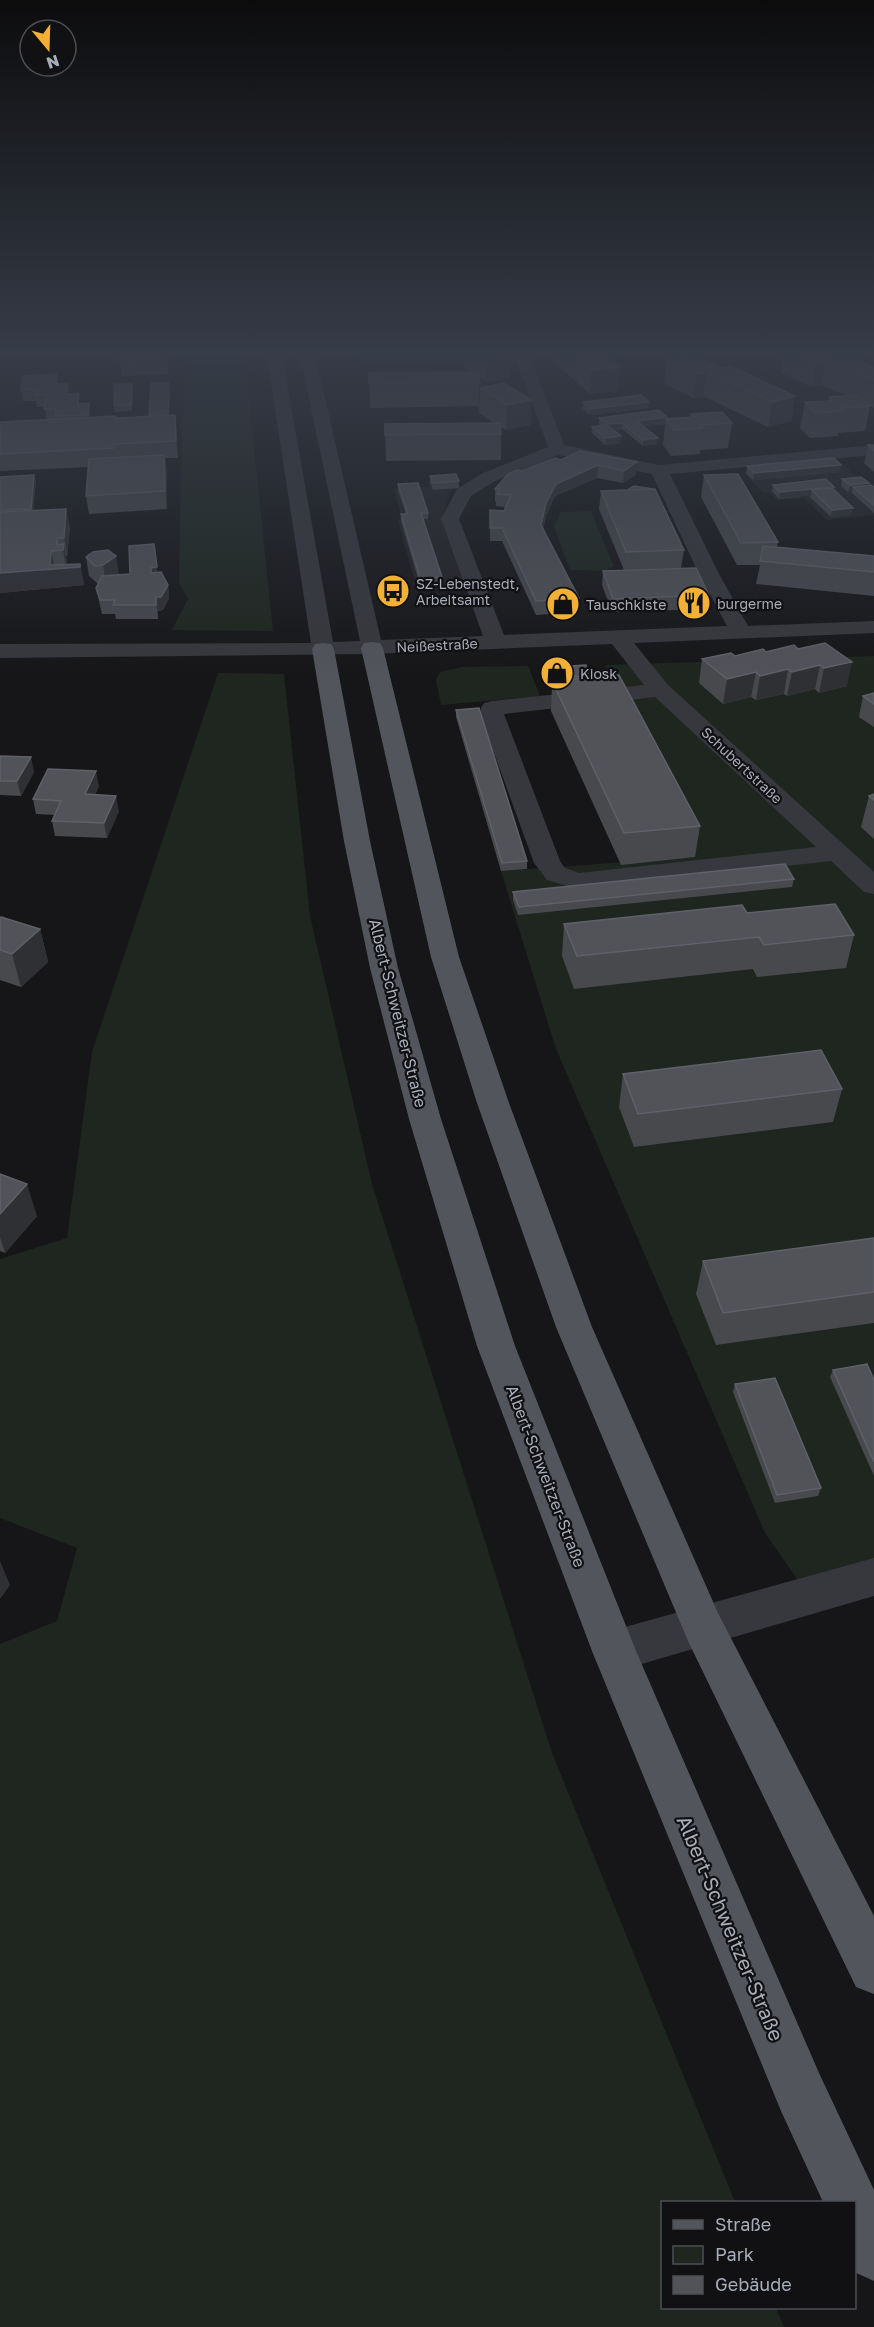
<svg xmlns="http://www.w3.org/2000/svg" width="874" height="2327" viewBox="0 0 874 2327" font-family="'Golos Text',sans-serif">
<style>
.built{fill:#222225}
.green{fill:#1e261f}
.lines{fill:none;stroke-linecap:round;stroke-linejoin:round}
.minor{fill:#37383d;fill-rule:evenodd}
.major{fill:#53555c;fill-rule:evenodd}
.wall{fill:#47494d}
.shaded-wall{fill:#2f3033}
.building{fill:#525359;stroke:#5f6168;stroke-width:1.5}
.labels{text-anchor:middle;dominant-baseline:central;stroke-width:4.5;stroke-linejoin:round;paint-order:stroke}
.far-poi-label{font-size:14px;fill:#a8adb8;stroke:#111113;text-anchor:start}
.far-street-label{font-size:14px;fill:#a8adb8;stroke:#111113}
.street-label{font-size:16px;fill:#a8adb8;stroke:#111113}
.near-street-label{font-size:20px;fill:#a8adb8;stroke:#111113}
</style>
<rect width="100%" height="100%" fill="#161618"/>
<g class="built">
<polygon points="841,463 874,492 874,515 827,520 804,498 777,500 769,492 763,492 743,472"/>
<polygon points="456,480 460,489 451,490 442,520 465,586 417,589 398,520 402,519 394,489 429,487 428,481"/>
</g>
<g class="green">
<polygon points="187,351 244,351 273,631 172,630 188,599 179,583 182,431"/>
<polygon points="591,511 614,567 608,568 610,571 570,570 554,527 561,512"/>
<polygon points="874,656 874,1577 809,1596 765,1533 556,1049 501,871 695,857 616,705 606,665"/>
<polygon points="528,666 540,696 441,705 436,680 440,672 462,667"/>
<polygon points="218,673 284,674 310,916 372,1184 552,1753 735,2202 662,2202 662,2308 776,2308 784,2327 0,2327 0,1644 57,1621 77,1548 0,1518 0,1259 67,1238 92,1052"/>
</g>
<g class="lines">
<g class="minor">
<path d="M266,351H281L333,642L360,641L299,351H314L381,640L483,636L441,519L457,489L483,473L548,447L513,351H528L564,445L659,465L874,445V455L670,474L718,572L748,626L874,621V633L634,643L668,685L874,872V894L864,892L831,861L578,889L547,880L534,863L481,717V708L484,703L492,701L644,685L612,644L372,654L0,658V644L311,643ZM559,455L652,474L698,572L727,626L504,635L459,519L471,496L495,481ZM655,697L816,847L579,873L565,868L560,861L504,714Z"/>
<polygon points="874,1558 874,1596 614,1672 599,1666 592,1651 599,1636 614,1630"/>
</g>
<g class="major">
<polygon points="372,642 380,643 383,648 459,957 509,1103 592,1327 718,1613 874,1916 874,1994 856,1987 688,1641 556,1327 477,1103 431,957 361,648 364,643"/>
<polygon points="323,643 331,644 334,649 370,841 398,968 441,1119 515,1346 636,1651 819,2073 874,2190 874,2281 854,2272 854,2202 823,2202 781,2111 592,1651 477,1346 409,1119 370,968 344,841 312,649 315,644"/>
</g>
</g>
<g class="wall">
<polygon points="42,351 76,351 76,355 43,356"/>
<polygon points="168,351 168,374 122,376 119,360"/>
<polygon points="364,351 506,351 510,354 509,378 486,382 479,377 479,406 370,408 369,373 472,372 463,366 463,360 364,361"/>
<polygon points="556,351 601,351 620,367 618,391 590,394 555,363"/>
<polygon points="783,351 824,351 838,357 874,367 874,408 870,406 865,431 838,433 838,436 810,438 800,428 805,402 828,401 829,397 847,396 821,385 812,387 780,372"/>
<polygon points="666,359 721,368 795,396 791,421 768,427 703,396 694,398 664,383"/>
<polygon points="504,383 530,425 506,430 500,426 501,434 501,460 386,461 385,424 494,423 479,413 480,388"/>
<polygon points="59,384 81,404 91,415 90,417 116,416 117,418 149,417 170,389 169,416 175,415 178,458 165,458 167,472 167,509 89,514 86,496 88,467 0,471 0,425 46,420 45,407 37,407 36,401 23,401 21,390"/>
<polygon points="132,384 133,390 132,411 115,412 114,405"/>
<polygon points="583,402 648,408 590,415 582,408"/>
<polygon points="691,414 732,423 728,448 700,450 700,454 671,456 663,445 665,424 643,426 657,444 643,446 622,429 613,430 620,443 605,445 592,433 592,427 601,426 599,424 599,418 667,419 691,418"/>
<polygon points="868,445 874,445 874,472 864,463"/>
<polygon points="561,460 637,462 636,475 623,483 597,478 555,496 546,516 543,528 579,598 578,612 536,615 502,541 490,541 490,510 504,511 506,507 496,506 496,502 495,501 495,489 522,471"/>
<polygon points="747,466 840,472 753,480 746,473"/>
<polygon points="704,475 778,542 777,547 874,556 874,596 756,584 760,565 737,565 701,497"/>
<polygon points="430,476 459,481 459,488 433,490 430,482"/>
<polygon points="0,477 36,481 33,511 70,527 67,556 66,556 67,564 80,564 84,585 0,593"/>
<polygon points="842,479 868,485 874,487 874,513 852,493 852,492 848,492 841,486"/>
<polygon points="398,484 428,513 428,519 423,519 442,577 442,584 420,585 401,521 401,514 406,514 398,490"/>
<polygon points="773,485 834,487 834,490 851,515 831,517 810,497 811,495 779,499 772,491"/>
<polygon points="629,489 684,550 681,568 624,570 599,509 601,491 629,490"/>
<polygon points="93,552 119,574 118,575 158,572 168,585 169,598 163,610 158,611 158,619 116,619 115,614 102,614 96,588 98,584 89,576 86,557"/>
<polygon points="603,571 709,595 708,609 612,612 602,585"/>
<polygon points="794,645 847,686 819,693 815,689 787,696 784,694 756,700 751,697 723,704 699,683 702,659 766,652"/>
<polygon points="546,664 569,666 590,676 589,678 700,826 695,857 621,865 551,711 552,685 550,685 546,671"/>
<polygon points="874,693 874,727 859,717 863,696"/>
<polygon points="456,710 527,861 527,869 501,871 456,717"/>
<polygon points="0,756 34,772 21,796 0,795"/>
<polygon points="99,786 95,795 119,811 107,838 55,836 52,821 55,815 36,814 33,799"/>
<polygon points="874,794 874,839 861,827 869,796"/>
<polygon points="794,879 792,887 518,915 513,900 513,892"/>
<polygon points="747,913 854,935 846,968 757,977 753,969 574,989 562,956 564,924"/>
<polygon points="0,918 40,929 48,962 21,987 0,980"/>
<polygon points="623,1074 842,1089 833,1122 634,1147 619,1107"/>
<polygon points="0,1174 37,1216 5,1253 0,1251"/>
<polygon points="874,1238 874,1323 716,1345 696,1294 703,1261"/>
<polygon points="833,1370 874,1380 874,1476 830,1377"/>
<polygon points="735,1384 821,1488 818,1496 775,1503 733,1392"/>
</g>
<g class="shaded-wall">
<polygon points="166,351 168,351 168,374 166,358"/>
<polygon points="510,354 509,378 486,382 486,358"/>
<polygon points="825,360 821,385 812,387 816,362"/>
<polygon points="620,367 618,391 590,394 591,370"/>
<polygon points="706,372 703,396 694,398 697,374"/>
<polygon points="169,383 170,389 169,423 168,417"/>
<polygon points="132,384 133,390 132,411 131,405"/>
<polygon points="795,396 791,421 768,427 772,402"/>
<polygon points="531,400 530,425 506,430 507,405"/>
<polygon points="649,402 648,408 590,415 590,409"/>
<polygon points="89,403 91,415 90,427 88,415"/>
<polygon points="175,415 177,432 178,458 176,441"/>
<polygon points="667,417 667,420 666,419 665,424 636,427 637,421"/>
<polygon points="622,423 622,429 607,431 607,424"/>
<polygon points="621,436 620,443 605,445 606,438"/>
<polygon points="658,438 657,444 643,446 643,440"/>
<polygon points="164,455 167,472 167,509 165,491"/>
<polygon points="637,462 636,475 623,483 624,471"/>
<polygon points="598,465 597,478 555,496 546,516 541,538 541,525 546,503 556,484"/>
<polygon points="841,465 840,472 753,480 754,473"/>
<polygon points="34,475 36,481 32,515 31,509"/>
<polygon points="869,483 867,490 853,487 852,492 848,492 850,485"/>
<polygon points="834,487 833,493 812,490 811,495 779,499 780,492"/>
<polygon points="853,508 851,515 831,517 832,510"/>
<polygon points="66,509 70,527 67,556 64,538"/>
<polygon points="64,544 67,563 66,568 80,564 84,585 0,593 0,573 50,565 51,551 55,569 66,568 63,550"/>
<polygon points="154,544 156,557 158,580 151,573 151,568"/>
<polygon points="116,556 119,574 106,584 103,565"/>
<polygon points="168,585 169,598 163,610 158,611 158,619 156,597"/>
<polygon points="852,662 847,686 819,693 824,668"/>
<polygon points="820,665 815,689 787,696 792,672"/>
<polygon points="788,669 784,694 756,700 760,676"/>
<polygon points="756,672 751,697 723,704 727,679"/>
<polygon points="31,757 34,772 21,796 17,781"/>
<polygon points="96,771 99,786 88,809 85,794"/>
<polygon points="116,796 119,811 107,838 104,823"/>
<polygon points="40,929 48,962 21,987 12,954"/>
<polygon points="27,1184 37,1216 5,1253 0,1237 0,1214"/>
<polygon points="0,1561 10,1585 0,1599"/>
</g>
<g class="building">
<polygon points="120,351 166,351 166,358 119,360"/>
<polygon points="477,351 506,351 510,354 486,358"/>
<polygon points="570,351 601,351 620,367 591,370"/>
<polygon points="790,351 824,351 838,357 847,355 874,367 874,381 825,360 816,362"/>
<polygon points="689,354 721,368 730,366 795,396 772,402 706,372 697,374 666,359"/>
<polygon points="478,372 480,382 369,383 369,373"/>
<polygon points="57,374 56,384 68,384 67,394 79,393 78,404 89,403 88,415 55,416 56,409 44,409 47,395 35,395 36,389 21,390 23,376"/>
<polygon points="151,383 169,383 168,416 149,417"/>
<polygon points="504,383 531,400 507,405 480,388"/>
<polygon points="115,384 132,384 131,405 114,405"/>
<polygon points="641,395 649,402 590,409 583,402"/>
<polygon points="859,395 870,406 839,408 843,411 815,413 805,402 832,401 829,397"/>
<polygon points="659,410 667,417 637,421 658,438 643,440 622,423 607,424 599,418"/>
<polygon points="722,412 732,423 700,425 703,428 674,430 666,419 694,417 691,414"/>
<polygon points="175,415 176,441 114,444 114,448 0,454 1,422 116,416 116,418"/>
<polygon points="500,423 501,434 385,435 385,424"/>
<polygon points="607,425 621,436 606,438 592,427"/>
<polygon points="868,445 874,445 874,451"/>
<polygon points="580,451 637,462 624,471 598,465 556,484 546,503 541,525 579,598 536,601 502,528 490,528 490,510 504,511 511,495 497,494 499,489 495,489 508,474 517,470 522,471 555,458 561,460"/>
<polygon points="164,455 165,491 86,496 89,459"/>
<polygon points="834,458 841,465 754,473 747,466"/>
<polygon points="456,474 459,481 433,483 430,476"/>
<polygon points="738,474 778,542 741,543 704,475"/>
<polygon points="34,475 31,509 0,510 0,477"/>
<polygon points="861,477 869,483 850,485 842,479"/>
<polygon points="826,479 834,487 780,492 773,485"/>
<polygon points="418,483 428,513 421,513 442,577 420,578 401,514 408,514 398,484"/>
<polygon points="871,485 874,487 874,505 853,487"/>
<polygon points="634,486 653,489 630,490 629,489"/>
<polygon points="832,488 853,508 832,510 812,490"/>
<polygon points="655,489 684,550 626,552 601,491"/>
<polygon points="66,509 64,538 57,538 57,545 64,544 63,550 51,551 50,565 80,564 80,567 0,573 0,512"/>
<polygon points="154,544 157,567 151,568 151,573 161,572 168,585 161,597 156,597 156,605 113,605 115,600 100,600 96,588 102,576 130,574 129,546"/>
<polygon points="763,546 874,556 874,572 760,561"/>
<polygon points="108,550 116,556 103,565 95,566 86,557 93,552"/>
<polygon points="696,568 709,595 613,599 603,571"/>
<polygon points="825,643 852,662 824,668 820,665 792,672 788,669 760,676 756,672 727,679 702,659 731,653 735,656 763,649 766,652 794,645 798,649"/>
<polygon points="568,663 569,666 586,665 590,676 550,678 546,664"/>
<polygon points="619,675 700,826 624,833 552,681"/>
<polygon points="874,693 874,704 863,696"/>
<polygon points="479,708 527,861 502,863 456,710"/>
<polygon points="0,756 31,757 17,781 0,781"/>
<polygon points="48,769 96,771 85,794 116,796 104,823 52,821 61,801 33,799"/>
<polygon points="874,794 874,800 869,796"/>
<polygon points="785,864 794,879 519,907 513,892"/>
<polygon points="835,904 854,935 764,945 759,937 577,956 564,924 742,905 747,913"/>
<polygon points="1,917 40,929 12,954 0,950 0,918"/>
<polygon points="821,1050 842,1089 638,1114 623,1074"/>
<polygon points="0,1174 27,1184 0,1214"/>
<polygon points="874,1238 874,1292 723,1313 703,1261"/>
<polygon points="867,1364 874,1380 874,1462 833,1370"/>
<polygon points="775,1378 821,1488 777,1495 735,1384"/>
</g>
<linearGradient id="sky" x2="0" y2="1"><stop stop-color="#0c0c0d"/><stop offset="0.52" stop-color="#363c48"/><stop offset="1" stop-color="#363c48" stop-opacity="0"/></linearGradient>
<rect width="874" height="677" fill="url(#sky)"/>
<defs>
<g id="bus-disc" transform="scale(1.725)"><circle r="9.5" fill="#f2b134" stroke="#111113"/><path d="M-5-6H5V4H4V6H2V4H-2V6H-4V4H-5ZM-3.5-4V0h7V-4ZM-3.5 1.2v1.5H-2V1.2ZM2 1.2v1.5H3.5V1.2Z" fill="#111"/></g>
<g id="restaurant-disc" transform="scale(1.725)"><circle r="9.5" fill="#f2b134" stroke="#111113"/><path d="M-5-6h1v4h1v-4h1v4h1v-4h1v5L-1.5 .5V6h-2V.5L-5-1ZM5-6V6H3V1.5H1.5Q1.5-4 5-6Z" fill="#111"/></g>
<g id="shop-disc" transform="scale(1.725)"><circle r="9.5" fill="#f2b134" stroke="#111113"/><path d="M-5-2.5h2.3a2.7 3.5 0 0 1 5.4 0H5L5.5 6h-11ZM-1.5-2.5h3a1.5 2.3 0 0 0-3 0Z" fill="#111"/></g>
</defs>
<g fill-rule="evenodd">
<use href="#bus-disc" x="393" y="591"/>
<use href="#restaurant-disc" x="694" y="603"/>
<use href="#shop-disc" x="563" y="604"/>
<use href="#shop-disc" x="557" y="673"/>
</g>
<g class="labels">
<g class="far-poi-label">
<text x="416" y="583">SZ-Lebenstedt,<tspan x="416" dy="16">Arbeitsamt</tspan></text>
<text x="717" y="603">burgerme</text>
<text x="586" y="604">Tauschkiste</text>
<text x="580" y="673">Kiosk</text>
</g>
<g class="far-street-label">
<text transform="translate(437 645) rotate(-3)">Neißestraße</text>
<text transform="translate(742 765) rotate(43)">Schubertstraße</text>
</g>
<g class="street-label">
<text transform="translate(398 1013) rotate(76)">Albert-Schweitzer-Straße</text>
<text transform="translate(546 1476) rotate(69)">Albert-Schweitzer-Straße</text>
</g>
<g class="near-street-label">
<text transform="translate(731 1928) rotate(67)">Albert-Schweitzer-Straße</text>
</g>
</g>
<rect x="661" y="2201" width="195" height="108" fill="#111113" stroke="#4d4f55" stroke-width="1.5"/>
<rect x="673" y="2220" width="30" height="9" fill="#53555c" stroke="#4d4f55" stroke-width="1.5"/>
<text x="715" y="2231" font-size="18" fill="#a8adb8">Straße</text>
<rect x="673" y="2246" width="30" height="18" fill="#1e261f" stroke="#4d4f55" stroke-width="1.5"/>
<text x="715" y="2261" font-size="18" fill="#a8adb8">Park</text>
<rect x="673" y="2276" width="30" height="18" fill="#525359" stroke="#4d4f55" stroke-width="1.5"/>
<text x="715" y="2291" font-size="18" fill="#a8adb8">Gebäude</text>
<g transform="translate(48 48) rotate(161)"><circle r="28" fill="#111113" stroke="#4d4f55" stroke-width="1.5"/>
<path d="M0-4.5L10 22L0 15L-10 22Z" fill="#f2b134"/>
<text y="-9" font-size="16" font-weight="bold" text-anchor="middle" fill="#a8adb8">N</text>
</g>
</svg>
